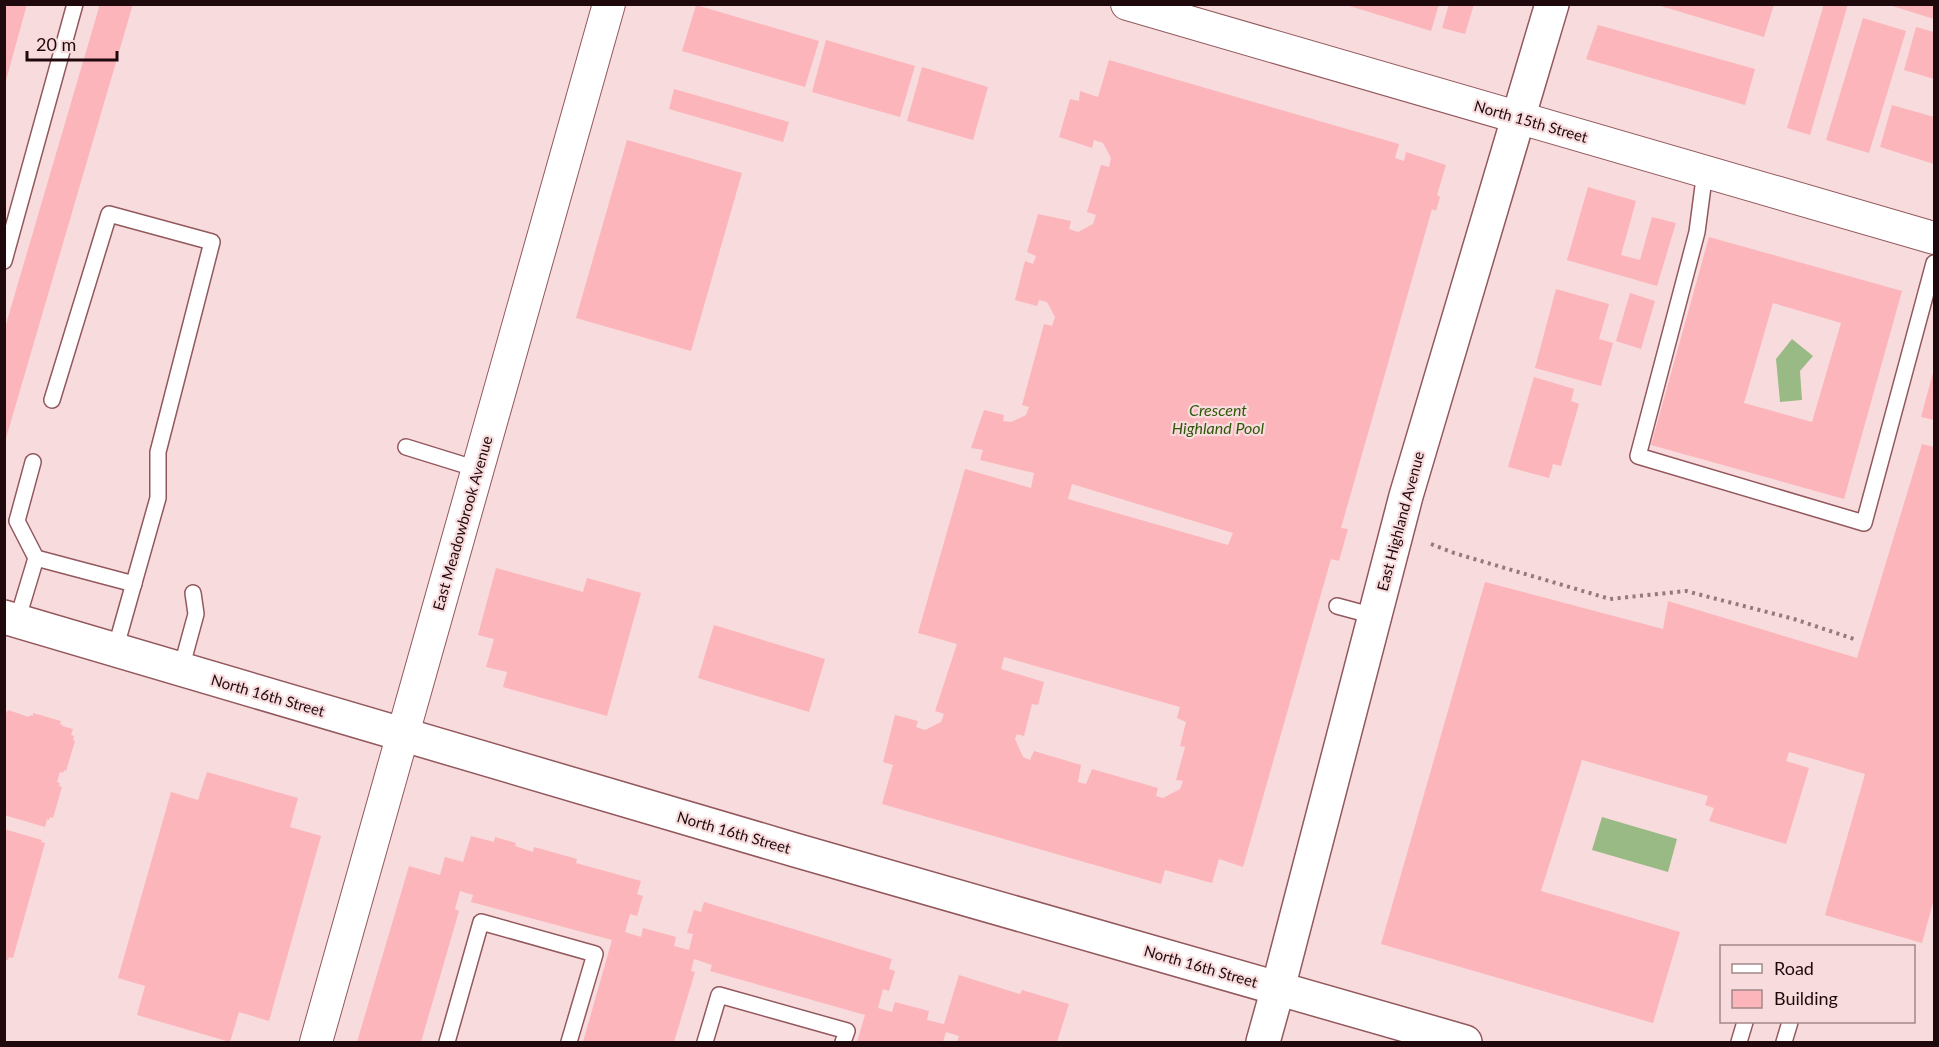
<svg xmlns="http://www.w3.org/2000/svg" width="1939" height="1047" viewBox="0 0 1939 1047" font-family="Lato,sans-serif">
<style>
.water{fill:#99ba85}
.building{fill:#fbb5bb;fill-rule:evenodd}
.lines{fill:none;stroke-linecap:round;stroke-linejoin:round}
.service-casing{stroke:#92585d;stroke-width:18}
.minor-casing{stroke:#92585d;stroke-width:34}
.tertiary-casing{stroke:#92585d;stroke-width:36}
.secondary-casing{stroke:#92585d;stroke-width:36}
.path{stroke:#937a7c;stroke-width:4;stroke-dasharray:3 4.5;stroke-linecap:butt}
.service{stroke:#fff;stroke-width:15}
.minor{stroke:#fff;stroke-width:32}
.tertiary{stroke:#fff;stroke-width:33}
.secondary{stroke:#fff;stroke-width:33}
.labels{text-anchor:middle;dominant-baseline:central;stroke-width:4.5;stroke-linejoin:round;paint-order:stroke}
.street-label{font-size:15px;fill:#20090c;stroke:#f8dcdd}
.water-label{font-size:16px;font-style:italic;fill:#30570a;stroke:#f8dcdd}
</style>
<rect width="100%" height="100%" fill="#f8dcdd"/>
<g class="water">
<polygon points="1792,339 1813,356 1800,371 1802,400 1780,402 1776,359"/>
<polygon points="1602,817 1677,839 1668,872 1592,850"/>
</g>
<g class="building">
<polygon points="4,4 27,4 5,84 4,84"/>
<polygon points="100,4 133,4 4,445 4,331"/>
<polygon points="1343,4 1439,4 1431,31"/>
<polygon points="1449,4 1474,4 1465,34 1442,28"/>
<polygon points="1654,4 1774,4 1764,37"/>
<polygon points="1824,4 1848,4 1810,135 1787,128"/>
<polygon points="1934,4 1934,19 1889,5 1889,4"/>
<polygon points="696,5 819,41 805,87 682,51"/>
<polygon points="1863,18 1906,31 1869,153 1826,140"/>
<polygon points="1598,25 1755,69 1745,105 1586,59"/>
<polygon points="1916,27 1934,32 1934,79 1904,70"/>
<polygon points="826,40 915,66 900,117 812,92"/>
<path d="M1109,60L1399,144L1395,158L1404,161L1406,152L1446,165L1437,195L1440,197L1436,211L1432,209L1341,528L1348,529L1339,561L1331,559L1243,867L1219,859L1212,883L1165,870L1161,884L882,804L893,765L883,762L895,715L918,721L916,727L925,730L941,722L944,714L935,711L957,644L918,633L965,469L1031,488L1034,473L980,460L983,450L971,448L984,410L1004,415L1003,421L1011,422L1026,415L1029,407L1022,405L1044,324L1052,326L1055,317L1047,302L1039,300L1037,306L1015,300L1025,261L1033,264L1036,256L1027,252L1038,214L1071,221L1069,229L1078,232L1093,224L1096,215L1087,212L1101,165L1109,167L1111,158L1103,143L1094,140L1092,148L1059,137L1070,99L1079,101L1080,91L1098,97ZM1072,484L1233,533L1228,545L1068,499ZM1004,657L1180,707L1177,718L1186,722L1180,746L1185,747L1176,780L1183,781L1180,789L1163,798L1156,796L1158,788L1092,769L1086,784L1078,782L1081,765L1034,751L1030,760L1023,757L1015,739L1017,734L1024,736L1032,704L1038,705L1044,682L1001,669Z"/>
<polygon points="922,67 988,87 973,140 907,121"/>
<polygon points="674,89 789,122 783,142 669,109"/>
<polygon points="1892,105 1934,117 1934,164 1880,147"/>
<polygon points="627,140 742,173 691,351 576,318"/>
<polygon points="1588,187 1636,201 1621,255 1640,260 1652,217 1676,223 1657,286 1567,260"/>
<path d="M1709,237L1902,291L1844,499L1651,445ZM1773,303L1841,323L1812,422L1744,403Z"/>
<polygon points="1556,289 1609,304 1599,339 1613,343 1601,386 1535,368"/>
<polygon points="1630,293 1655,301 1641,349 1616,341"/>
<polygon points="1934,369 1934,420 1921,417"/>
<polygon points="1534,377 1574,389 1571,401 1579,404 1561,466 1553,464 1549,478 1508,467"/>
<polygon points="1922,444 1934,447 1934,899 1922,943 1825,915 1865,774 1789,752 1786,761 1809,768 1786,844 1709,821 1714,808 1705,805 1708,796 1582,760 1541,891 1680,932 1653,1023 1381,944 1485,582 1663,629 1668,601 1857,658"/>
<polygon points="496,568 583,592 587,578 641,593 607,716 503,687 507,672 486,667 494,639 478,635"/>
<polygon points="714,625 825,659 809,712 698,678"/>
<polygon points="8,710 29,717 30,715 33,716 33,713 61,721 60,724 63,725 62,726 73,729 71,735 74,736 73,740 75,741 66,771 64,770 63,773 60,772 57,782 60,783 59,786 62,787 53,818 50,817 49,820 47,819 45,827 4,815 4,717"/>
<polygon points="207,772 298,798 290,827 321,836 269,1021 239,1012 230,1042 137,1015 145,986 118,978 171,792 198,800"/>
<polygon points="4,829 42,840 41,842 45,843 13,958 9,957 8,960 4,959"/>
<polygon points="471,836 494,842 495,837 516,843 515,846 533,852 534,847 577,859 576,863 641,881 637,894 643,896 637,916 630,914 625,932 641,937 643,928 676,937 674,946 689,950 693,934 687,933 694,910 701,912 704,902 892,959 889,969 895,971 889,991 883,989 878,1008 892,1012 895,1002 929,1011 927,1020 944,1024 959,975 1020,994 1022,990 1069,1004 1057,1042 957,1042 959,1036 946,1032 943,1042 857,1042 865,1015 710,971 712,965 694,959 691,971 695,972 674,1042 583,1042 612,940 471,902 473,895 460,891 455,909 459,911 421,1042 357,1042 409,866 440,875 445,857 463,862"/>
</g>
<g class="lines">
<g class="service-casing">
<g id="service">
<polyline points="1705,171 1697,232 1638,456 1864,523 1934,263"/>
<polyline points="4,261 75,4"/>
<polyline points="52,400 109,214 212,242 158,452 158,498 115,650"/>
<polyline points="406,447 477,469"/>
<polyline points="33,462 17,521 36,558"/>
<polyline points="1337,606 1374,616"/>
<polyline points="17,621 36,558 134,584"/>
<polyline points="181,669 196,614 193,593"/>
<polyline points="447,1042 481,922 595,954 569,1042"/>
<polyline points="705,1042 719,995 847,1031 843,1042"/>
<polyline points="1739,1042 1745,1022"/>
<polyline points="1784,1042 1790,1022"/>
</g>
</g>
<g class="minor-casing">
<g id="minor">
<polyline points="1127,4 1934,238"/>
<polyline points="316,1042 609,4"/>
</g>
</g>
<g class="tertiary-casing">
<polyline id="tertiary" points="1278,988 1406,496 1552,4"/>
</g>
<g class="secondary-casing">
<g id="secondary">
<polyline points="4,617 795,850 1465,1042"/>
<polyline points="1263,1042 1278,988"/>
</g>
</g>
<polyline class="path" points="1431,544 1454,553 1610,599 1686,591 1794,619 1854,639"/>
<use href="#service" class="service"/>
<use href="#minor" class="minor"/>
<use href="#tertiary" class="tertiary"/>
<use href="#secondary" class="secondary"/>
</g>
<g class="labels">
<g class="street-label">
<text transform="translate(1531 121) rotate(16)">North 15th Street</text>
<text transform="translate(1400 521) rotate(-75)">East Highland Avenue</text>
<text transform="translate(462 523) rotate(-74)">East Meadowbrook Avenue</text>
<text transform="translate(268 695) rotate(16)">North 16th Street</text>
<text transform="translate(734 832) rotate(16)">North 16th Street</text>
<text transform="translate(1201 966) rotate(16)">North 16th Street</text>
</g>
<g class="water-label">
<text x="1218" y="409">Crescent<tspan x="1218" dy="18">Highland Pool</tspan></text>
</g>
</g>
<rect width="1939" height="1047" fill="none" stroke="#20090c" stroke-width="12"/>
<rect x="1720" y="945" width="195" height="78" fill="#f8dcdd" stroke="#a28889" stroke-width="1.5"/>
<rect x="1732" y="964" width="30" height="9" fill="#ffffff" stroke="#a28889" stroke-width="1.5"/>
<text x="1774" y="975" font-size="18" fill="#20090c">Road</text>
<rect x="1732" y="990" width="30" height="18" fill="#fbb5bb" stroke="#a28889" stroke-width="1.5"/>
<text x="1774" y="1005" font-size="18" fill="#20090c">Building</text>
<path d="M27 51v9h90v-9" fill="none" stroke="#20090c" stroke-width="3"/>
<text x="36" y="51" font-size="18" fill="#20090c" stroke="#f8dcdd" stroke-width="4.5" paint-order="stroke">20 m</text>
</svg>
